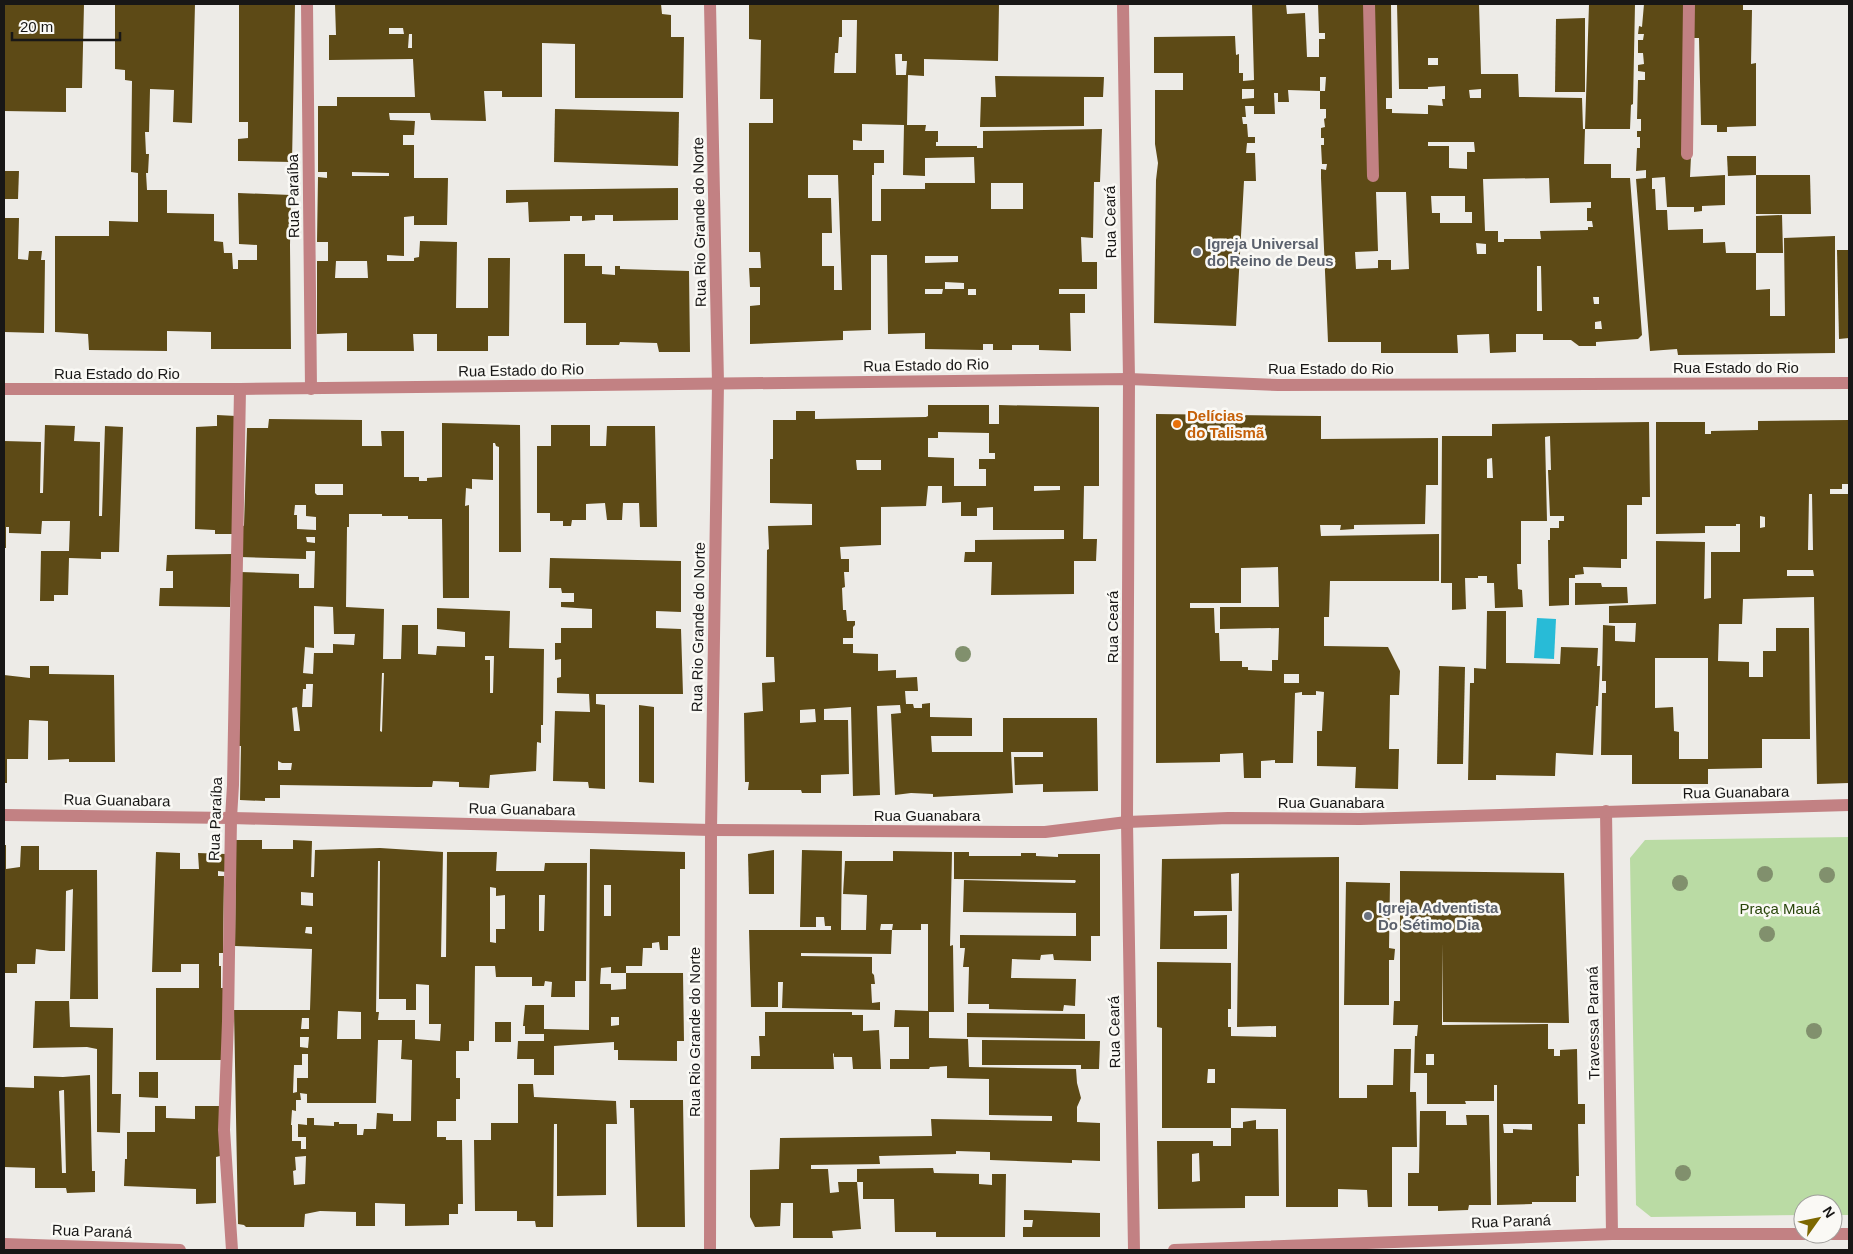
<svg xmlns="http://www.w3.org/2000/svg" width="1853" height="1254" viewBox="0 0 1853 1254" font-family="Arial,sans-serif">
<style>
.green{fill:#badba4}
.water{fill:#28bbd7}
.building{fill:#5d4a16;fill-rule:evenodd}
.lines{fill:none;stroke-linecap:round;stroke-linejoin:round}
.minor{stroke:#c28183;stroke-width:12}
.tree{fill:#81906d}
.worship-dot{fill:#6b7280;stroke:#faf9f5;stroke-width:2}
.food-dot{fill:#e8710a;stroke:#faf9f5;stroke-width:2}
.labels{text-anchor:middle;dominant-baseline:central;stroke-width:5;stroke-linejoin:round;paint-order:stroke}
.street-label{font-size:15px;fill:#181716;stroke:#faf9f5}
.worship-label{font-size:15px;font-weight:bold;fill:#5b616d;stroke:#faf9f5;text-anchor:start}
.food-label{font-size:15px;font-weight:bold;fill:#c56008;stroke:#faf9f5;text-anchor:start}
.park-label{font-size:15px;fill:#28450a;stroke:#faf9f5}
</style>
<rect width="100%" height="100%" fill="#edebe7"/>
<polygon class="green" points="1849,837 1849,1215 1833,1215 1833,1204 1803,1204 1803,1215 1651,1217 1636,1205 1630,858 1645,840"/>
<polygon class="water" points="1537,618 1556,619 1554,659 1534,658"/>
<g class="building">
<polygon points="4,4 84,4 82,88 66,88 66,112 4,111"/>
<polygon points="115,4 195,4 192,123 173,122 174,90 150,89 149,132 145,132 146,154 149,154 148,173 146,173 147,190 167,190 167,213 214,214 214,241 223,242 224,253 232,253 233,269 238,269 238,260 257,260 257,245 239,244 238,193 291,195 290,245 291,349 211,349 211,332 167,331 167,351 89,350 88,334 55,332 55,236 109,236 109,221 138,222 138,173 131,172 132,81 125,80 125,70 115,69"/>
<polygon points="239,4 295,4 292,162 238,161 238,139 248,138 248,122 239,122"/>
<path d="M335,4H661L662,14L671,15V37H684L683,98H575V44L542,43V97H502V91H484L486,121L431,120L430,113H389L390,120L415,121L414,135H403V145H414V178H448L447,225H414V216L404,217V256L387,255V261H414V258L419,257L420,241L457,242L456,308H488V258H510L509,336H488V351H437V334H413L414,351H347V333L317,334V261H328V242H317L318,177L327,178V172H318V106H337V97H415L413,59L329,60V35H336ZM389,28H403L404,34H389ZM409,34H412V48H408ZM352,172L389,173V176H352ZM336,261H367L368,278H335Z"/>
<path d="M749,4H999L998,61L924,59V76L908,75L907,125H926L925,131H938V142H936V146H977V148H983V131L1102,129L1100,182H1094L1093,238L1081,237L1082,262H1097V289H1059V294H1085V313H1070L1071,351L1039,350V345H1012V350H993V344H983V350L925,349V333L888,334L887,255H871V330L843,331V340L750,344V306L760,305V287H750L749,268H761L760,252H749V123H773V99H760L761,40L749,39ZM842,20H857L856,73H834L835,53H838L839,37H842ZM895,54H902V61H907L906,75H896ZM862,124L904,125L903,175L925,176V158L974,157L975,183H925V189H881V221H872V175H874V163H884V150H853V140L862,141ZM808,175H838L842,290H834V266H822V233H832L831,198H808ZM991,183H1023V209H991ZM925,256H958V262L925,263ZM945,282L964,283V289H945ZM925,289H943L942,294H925ZM968,289H976V295H968Z"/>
<path d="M1252,4H1286L1287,14L1305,13L1307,57H1319V39H1325V33H1319L1318,4H1391L1392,98H1386V109H1392V113L1425,114H1428V105L1443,106L1442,99H1445V86L1428,87V89H1399L1397,4H1479L1481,74H1518L1519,97L1582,98L1583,129H1585L1589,4H1635L1633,104L1631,105L1630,129H1585L1584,164H1611V178H1630L1642,335L1638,339L1596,342V346H1579L1571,340H1543V334H1516V352L1490,353L1489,334L1457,335L1458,353H1381V342H1328L1321,178V169L1326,170L1327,164H1322L1321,145H1324V138H1321V128L1325,127L1324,119L1326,118V109H1320V91H1325L1326,77H1320V91L1288,90L1289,102H1278V93H1274L1275,114H1254V106H1245L1246,117H1242L1243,124H1247L1248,137H1255V143H1247L1246,153H1255L1256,181H1244L1236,326L1154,323L1156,180L1158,163L1155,144V90H1183V73H1154V37L1235,36L1236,55L1239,54V73H1243V81L1254,80ZM1428,58H1438V65H1428ZM1242,89H1254V98L1242,99ZM1481,89V98H1470L1469,90ZM1428,142H1474L1475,152H1467V169L1449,168V146H1428ZM1549,178L1550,203L1591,202V208H1587V221H1592L1593,227H1588V230L1540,231L1541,239H1504V242H1498V231H1485L1483,179ZM1376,192H1406L1409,269L1391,270V260H1378V268L1356,269L1355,252L1378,251ZM1431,196H1465V212H1472V223H1440V213H1432ZM1476,243L1486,244V254H1477ZM1537,266H1541L1542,311H1537ZM1593,297H1599V304H1594ZM1601,321L1602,329H1595V322Z"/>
<polygon points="1644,4 1684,4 1691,156 1690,177 1725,175 1725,205 1702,206 1702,211 1694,212 1694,207 1667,207 1665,177 1652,178 1652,189 1655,189 1656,210 1667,210 1668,230 1703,229 1703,243 1725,242 1726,253 1756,253 1756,216 1782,215 1783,253 1756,253 1756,290 1770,289 1770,316 1785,316 1784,238 1835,236 1835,353 1678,355 1677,349 1650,351 1636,179 1646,178 1646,170 1636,171 1637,148 1640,148 1640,137 1637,137 1637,131 1641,131 1641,119 1637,119 1638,80 1645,80 1645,72 1638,71 1638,65 1644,64 1643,53 1638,53 1638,40 1643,40 1644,34 1638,34 1639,26 1642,27"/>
<polygon points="1693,4 1743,4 1743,10 1752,10 1751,64 1756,63 1756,126 1727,127 1727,132 1717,132 1717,125 1701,125 1699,38 1693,38"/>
<polygon points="1585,18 1585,92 1555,92 1556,19"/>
<polygon points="995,76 1104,77 1103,97 1084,97 1084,126 980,127 981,97 996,97"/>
<polygon points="555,109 679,112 678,166 554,162"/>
<polygon points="1727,156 1756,156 1756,175 1728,176"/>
<polygon points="4,171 19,171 18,199 4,199"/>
<polygon points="1756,175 1810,175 1811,214 1756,214"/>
<polygon points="678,188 678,220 613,221 613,215 595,215 595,220 582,221 582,216 570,216 570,221 529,222 528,202 506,203 506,190"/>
<polygon points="4,218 19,218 18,259 28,260 29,251 42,251 41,260 45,260 44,333 4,332"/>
<polygon points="1837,250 1849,250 1849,338 1839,339"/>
<polygon points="564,254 585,254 585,266 602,266 602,274 615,275 615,266 620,266 620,269 689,271 690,352 659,352 657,343 620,342 619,345 586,345 586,323 564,323"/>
<path d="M928,405H989V424H999V405L1099,407V486H1084L1083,539H1097L1096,561H1074V594L991,595L992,562H964L965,552H975V540L1064,539V530H993V507L977,508V516H961V502L942,503V486H928L926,506L881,507V545L840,547L841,559H849V572H844L845,587L842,588L843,610H846L847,621H855V625L853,627V638H843V644H853V653L878,654V671L896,670V678L917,677L918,691H905L906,704H913L914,708H922V704L930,703V717L972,718V736H931L932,752H1003V718H1097L1098,791L1043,792V784L1015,785L1014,757H1043V752H1011L1013,793L933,797V794L911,793L895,795L891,714L901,713L900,705L877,706L880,795L853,796L851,707L824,709V720H848L849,774L821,775V793H802L801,790H748L749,782H745L744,713L763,711L762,683L775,682L774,657H766L767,550L769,549L768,526L812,525V504L770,503V459H773V420H796V411H815V419L926,417L928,416ZM938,432L989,433V453H995V459H979V469H986V486H954V458L928,457V438H938ZM856,460H881V470H857ZM1034,486H1060V490L1034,491ZM815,709L816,722L800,723V710Z"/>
<path d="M1156,414L1321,416V439L1438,438V485H1426L1425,524L1354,525V529L1340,530L1341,525H1320L1321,536L1439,534V581H1330L1329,617H1324V646L1388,647L1400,671L1399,695H1390L1389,749H1399L1398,789L1355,788L1356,767L1317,766V731H1322L1324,692L1316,691V695H1302V692L1295,693L1293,763H1275V760L1261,761V778H1244L1243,753L1220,754V762L1156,763ZM1278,567L1279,607H1220V629L1279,628L1278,660H1272V671L1248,670V667H1242V661H1220L1219,633H1215L1214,608H1190V603H1241V568ZM1284,674H1299V683H1284Z"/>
<polygon points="217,415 236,416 232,534 215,534 215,530 214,530 195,529 196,427 215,426 217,426"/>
<path d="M269,419L362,420V446H382L381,431H404V477H419V481H427V478L442,477V423L520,425L521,552H499V447L496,446L495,443H493V480L472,479V489L466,488L465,506L469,505V598H443L442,519H408V516H382V514H349V527H347L346,606V607L384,609L383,659H401L402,625H418V654L436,655L437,646L465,647V632L437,629V608L510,611L509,648L544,649L543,725H541V743L537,742L536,771L490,775L489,788L459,787V782L433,781L432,787H417L280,785V798H265V801L240,800L241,746H238L240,572L299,574V588H314L315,551H306V559L240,557L241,525L244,526L247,428H268ZM315,484H343V495H317L315,493ZM295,505H306V516L316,517V530L297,529V515H294ZM306,537H315V543L307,542ZM314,606L333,607L334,634H355L354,645L333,644V653H314L313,674L303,673L305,647L314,648ZM485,656H494L493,693H490V660H485ZM382,673H384L382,732L380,731ZM306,684H313L312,707H302L303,689H306ZM297,707L300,731H294L292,708ZM278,761L282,763H292L291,770H278Z"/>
<path d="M1849,420V484H1842V489H1830V494H1849V783L1817,784L1814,597L1743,599L1742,624H1719L1718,661L1749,662V677H1763V651H1776V628H1809L1810,739H1762V768L1708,769V784H1632V755H1601L1602,693H1606V681H1602L1603,625L1615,626V641L1635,642L1636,623H1609V606L1656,604V541L1705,542L1704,599L1711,598V552H1740V524H1736V526H1705V533L1656,534V422H1705V434H1711V431L1758,430V421ZM1809,494H1812L1813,550H1808ZM1760,516L1765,517V527L1760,528ZM1787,570H1813L1814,576H1787ZM1655,658H1708V759H1679V732L1674,731L1673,707L1655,708Z"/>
<path d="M1649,422L1650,497H1642V505H1627V559H1621V568L1583,567L1584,574L1575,575V578H1569V605L1549,606L1548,540H1550V528H1559V521H1564V516H1550L1548,470H1551L1550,436L1545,437L1547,521H1521V564H1517L1518,589L1522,590L1523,607L1495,608L1494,583H1487V576H1478V578H1465L1466,609L1452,610V583H1441L1442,436H1492V424ZM1492,458L1493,478H1487V459Z"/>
<polygon points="45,425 75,426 74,441 100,442 99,516 102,516 105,426 123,427 119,552 101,552 101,559 69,558 68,595 54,595 54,601 40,601 41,551 69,551 70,521 42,521 41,534 9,533 9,527 6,527 6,548 4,548 4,441 41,442 40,493 43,493"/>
<polygon points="551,425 590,425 590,446 606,446 607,426 655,426 657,527 640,527 639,503 623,503 622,520 607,520 605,503 586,504 586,520 572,520 571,526 563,526 563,521 550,521 550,513 537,513 537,446 551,446"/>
<polygon points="232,554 230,607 159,606 160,588 173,588 173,571 166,571 167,555"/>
<polygon points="550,558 681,561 681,612 656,611 656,628 681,629 683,694 596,694 596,704 605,705 605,789 589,788 588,782 553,781 555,711 590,712 589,694 557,693 557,678 561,677 561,659 555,660 555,643 561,643 561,628 592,628 592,609 561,607 561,602 574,602 574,593 562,593 561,588 549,588"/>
<polygon points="1575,583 1601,583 1602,587 1627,587 1628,603 1575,605"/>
<polygon points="1487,611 1506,611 1506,663 1560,664 1561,647 1598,648 1597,666 1600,666 1598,706 1596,706 1593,755 1556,753 1555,776 1496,775 1496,780 1468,780 1470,683 1474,683 1474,668 1486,669"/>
<polygon points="30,666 49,666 49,674 114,675 115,762 69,762 69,759 48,760 48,721 29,720 28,759 7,759 7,783 4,783 4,675 30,678"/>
<polygon points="1439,666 1465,667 1463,764 1437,764"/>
<polygon points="639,705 654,707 654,783 639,782"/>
<path d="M236,840H262V849H293V840L312,841L311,877H314L315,850L380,848L443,852L441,957H446L447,852H497L496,871H544L545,863H587L586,981H575V997H551L552,982L545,981L544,986H532V977H496L495,966H475L474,1041H469V1051H456V1078H460V1099H456V1121H437V1137H446V1140H462L463,1204H458V1214H449V1225L405,1226V1204L375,1203V1226H356V1212L320,1211L305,1214L304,1227H246L244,1225L238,1224L234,1010H310L312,949L235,946ZM378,861H380L379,999H406V1010H416V984L429,985V1024H441L440,1041L415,1039V1020H378L379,1012H376ZM490,887L496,888V896L505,895V929H496V943L490,942ZM301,892L313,893V906L301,905ZM539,895H545L544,931H539ZM306,927H312V934L305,933ZM338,1011L361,1012V1039H337ZM302,1018H309V1029H301ZM300,1037H309L308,1048L300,1047ZM378,1040H402L401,1059L412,1060L411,1121H393V1114L377,1113L376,1129H364L363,1135H357V1124H339V1122H334V1126L314,1125V1118H307V1125L298,1124V1137H306V1149H301V1141H292V1125H291L292,1110L296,1111V1100H301L300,1093L307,1094V1103H376ZM302,1054H308V1078H297V1092L293,1093L294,1065H302ZM306,1156L305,1184L294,1185L293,1171L296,1170L295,1157Z"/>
<polygon points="4,845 6,845 6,869 20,867 21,846 39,846 39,870 97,870 98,999 70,999 73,889 66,891 65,951 50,951 36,949 35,964 17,964 17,973 4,973"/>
<path d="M590,849L685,852V869H680V936H668V950H660L659,942L652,943V948H643L642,966H626V973H683L684,1041H677V1061L618,1060V1050H614V1042L554,1046V1075H534V1059H517L518,1041H544V1034H525V1026H523L525,1005H544V1029L589,1030ZM604,885H611V916H604ZM611,967V973H626V989L611,990V984H600L601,968ZM611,1017H619V1025L611,1026Z"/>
<polygon points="774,850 774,894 749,894 748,854"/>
<polygon points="802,850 842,851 841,930 866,930 867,895 843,894 845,861 893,861 893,851 952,852 950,946 953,945 954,1012 929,1012 929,1038 968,1039 969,1067 1076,1069 1077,1083 1081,1098 1077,1107 1077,1122 1100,1123 1100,1161 1072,1160 1072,1163 990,1160 990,1152 956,1151 956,1154 879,1156 880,1164 811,1165 811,1169 828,1169 830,1193 839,1192 838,1182 857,1182 861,1229 832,1231 833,1238 793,1238 793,1203 781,1203 780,1226 755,1227 750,1217 750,1170 779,1169 780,1138 932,1136 931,1119 1052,1121 1052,1116 989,1115 989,1079 947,1078 947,1066 930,1067 929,1069 890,1069 890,1059 909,1059 909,1027 894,1027 895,1010 928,1011 928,924 921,924 921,930 892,930 893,924 881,924 880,930 892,930 891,954 801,953 801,956 872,957 872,973 874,975 875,984 871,984 872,1003 880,1002 880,1010 782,1008 783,982 778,982 778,1007 751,1007 749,930 831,930 831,926 825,926 824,917 816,917 816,927 800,927"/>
<polygon points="156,852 180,853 180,869 199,869 198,853 226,854 226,872 218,871 218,876 224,876 223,953 219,953 219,966 221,966 221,988 224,988 222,1060 156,1060 156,988 199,988 199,964 181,964 181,972 152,972"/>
<polygon points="954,852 969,852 969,856 1021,856 1021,853 1036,853 1036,856 1058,857 1058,854 1100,854 1100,936 1091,936 1091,961 1054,960 1053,954 1041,955 1040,960 1012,959 1011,978 1076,979 1075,1006 1064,1005 1063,1011 989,1009 989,1004 968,1004 969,967 963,967 965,948 960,948 960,935 1076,936 1076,913 963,912 964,880 1075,883 1076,881 1075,880 954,879"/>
<path d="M1339,857V1098H1367V1085H1393L1394,1049H1411L1410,1092H1416L1417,1147H1392V1207H1368L1367,1190L1338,1189V1207H1286V1109L1231,1108V1128H1162V1028L1157,1027V962L1231,963V1009H1228V1027H1231V1036L1276,1037V1026L1237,1027L1239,873L1231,874L1232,911H1194V916L1227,915V949H1160L1162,859ZM1208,1069H1215V1083H1207Z"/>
<path d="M1400,871L1564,873L1569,1023L1443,1022L1442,943V1025L1548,1024V1049H1554V1056H1560V1050L1577,1049L1578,1104H1585V1124H1578L1579,1176H1576V1202H1532V1204L1497,1205V1085H1494V1101H1465L1466,1104H1427V1073H1414L1415,1036H1417L1418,1025H1393L1394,1001H1400ZM1426,1054H1434V1065H1426ZM1503,1124H1532V1130L1513,1129V1133H1504Z"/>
<polygon points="1346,882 1390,883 1389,948 1395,949 1394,960 1389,960 1389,1005 1344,1005"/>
<polygon points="35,1001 69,1001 70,1027 113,1028 112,1094 121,1094 120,1133 97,1132 97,1049 87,1047 33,1048"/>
<polygon points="765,1012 852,1012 852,1015 863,1015 863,1031 879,1030 881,1069 853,1069 852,1057 834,1057 834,1053 833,1054 834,1069 751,1069 751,1056 760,1056 759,1036 765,1036"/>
<polygon points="967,1013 1085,1014 1085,1039 967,1037"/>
<rect x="495" y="1022" width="16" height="20"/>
<polygon points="982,1040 1100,1041 1099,1069 1081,1069 1081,1065 982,1065"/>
<polygon points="139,1072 158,1072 158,1098 139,1097"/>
<path d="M90,1075L92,1171H95V1192L67,1193L66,1188H35V1168L4,1167V1087L34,1088V1076L63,1077ZM63,1090H64L66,1173H62L59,1091Z"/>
<polygon points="518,1084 533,1084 534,1097 616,1101 617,1124 606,1124 606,1195 557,1196 557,1124 554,1124 553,1227 536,1227 535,1221 517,1221 517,1211 475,1211 474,1140 491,1140 491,1123 518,1123"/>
<polygon points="630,1100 683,1100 685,1227 637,1227 634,1108 630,1108"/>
<polygon points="155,1106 166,1106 166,1118 195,1119 195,1106 221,1106 220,1156 216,1157 216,1203 196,1204 196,1189 124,1186 125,1159 127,1159 127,1132 155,1132"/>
<polygon points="1420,1111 1446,1111 1446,1125 1467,1125 1466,1115 1489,1115 1491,1205 1469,1205 1468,1210 1438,1211 1438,1206 1408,1206 1408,1173 1419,1173"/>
<path d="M1256,1120V1129H1278L1279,1196H1245V1208L1158,1209L1157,1141H1213V1146H1231V1128H1243V1122ZM1199,1153L1200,1181L1192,1182V1154Z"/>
<polygon points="933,1168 934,1173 979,1174 979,1184 992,1185 992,1174 1006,1174 1005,1237 936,1237 936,1232 895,1232 894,1199 863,1199 863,1182 857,1182 857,1169"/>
<polygon points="1024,1210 1100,1213 1100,1237 1023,1237 1023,1227 1032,1227 1033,1220 1024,1220"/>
</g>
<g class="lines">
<g class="minor">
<polyline points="307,4 311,389"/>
<polyline points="710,4 718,383 711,830 710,1250"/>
<polyline points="1123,4 1129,379 1127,822 1134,1250"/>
<polyline points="1369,4 1373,176"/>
<polyline points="1687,154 1689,4"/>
<polyline points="4,389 240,389 1129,379 1278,385 1849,383"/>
<polyline points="1606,811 1612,1234"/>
<polyline points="4,815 231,818 711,830 1014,832 1045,832 1127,822 1228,818 1360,819 1849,805"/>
<polyline points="4,1244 180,1250"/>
<polyline points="232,1250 224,1130 228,1021 231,818 233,785 240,389"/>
<polyline points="1174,1250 1612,1234 1849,1234"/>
</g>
</g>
<g class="tree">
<circle cx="963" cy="654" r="8"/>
<circle cx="1765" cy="874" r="8"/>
<circle cx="1827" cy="875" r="8"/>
<circle cx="1680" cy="883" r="8"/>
<circle cx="1767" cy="934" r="8"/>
<circle cx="1814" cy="1031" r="8"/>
<circle cx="1683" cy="1173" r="8"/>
</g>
<g class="worship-dot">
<circle cx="1197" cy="252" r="5"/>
<circle cx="1368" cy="916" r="5"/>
</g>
<circle class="food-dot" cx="1177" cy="424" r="5"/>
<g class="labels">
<g class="street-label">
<text transform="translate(293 196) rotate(-91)">Rua Paraíba</text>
<text transform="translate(699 222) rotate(-91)">Rua Rio Grande do Norte</text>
<text transform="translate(1110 222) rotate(-91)">Rua Ceará</text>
<text transform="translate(926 365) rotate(-1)">Rua Estado do Rio</text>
<text x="1736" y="367">Rua Estado do Rio</text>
<text x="1331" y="368">Rua Estado do Rio</text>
<text transform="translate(521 370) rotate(-1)">Rua Estado do Rio</text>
<text x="117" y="373">Rua Estado do Rio</text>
<text transform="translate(698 627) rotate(-89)">Rua Rio Grande do Norte</text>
<text transform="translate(1112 627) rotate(-90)">Rua Ceará</text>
<text transform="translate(1736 792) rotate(-1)">Rua Guanabara</text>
<text transform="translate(117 800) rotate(1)">Rua Guanabara</text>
<text x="1331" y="802">Rua Guanabara</text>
<text transform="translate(522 809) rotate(1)">Rua Guanabara</text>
<text x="927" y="815">Rua Guanabara</text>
<text transform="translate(215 819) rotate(-88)">Rua Paraíba</text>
<text transform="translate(1593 1023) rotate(-91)">Travessa Paraná</text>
<text transform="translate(694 1032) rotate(-90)">Rua Rio Grande do Norte</text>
<text transform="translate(1114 1032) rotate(-91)">Rua Ceará</text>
<text transform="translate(1511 1221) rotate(-2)">Rua Paraná</text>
<text transform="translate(92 1231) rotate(2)">Rua Paraná</text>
</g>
<g class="worship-label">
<text x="1207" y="243">Igreja Universal<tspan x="1207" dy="17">do Reino de Deus</tspan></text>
<text x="1378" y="907">Igreja Adventista<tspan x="1378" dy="17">Do Sétimo Dia</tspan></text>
</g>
<g class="food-label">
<text x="1187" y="415">Delícias<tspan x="1187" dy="17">do Talismã</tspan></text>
</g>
<g class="park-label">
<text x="1780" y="908">Praça Mauá</text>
</g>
</g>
<rect width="1853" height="1254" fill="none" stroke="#181716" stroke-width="10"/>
<g transform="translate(1818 1219) rotate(57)"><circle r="24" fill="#faf9f5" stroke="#a09f9c"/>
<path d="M0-4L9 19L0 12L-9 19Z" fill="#7d6800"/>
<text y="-8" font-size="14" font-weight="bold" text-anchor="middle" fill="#181716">N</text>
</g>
<path d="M12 32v8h108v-8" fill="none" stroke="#181716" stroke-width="2.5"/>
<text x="20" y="32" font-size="15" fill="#181716" stroke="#faf9f5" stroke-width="4" paint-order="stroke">20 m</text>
</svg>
